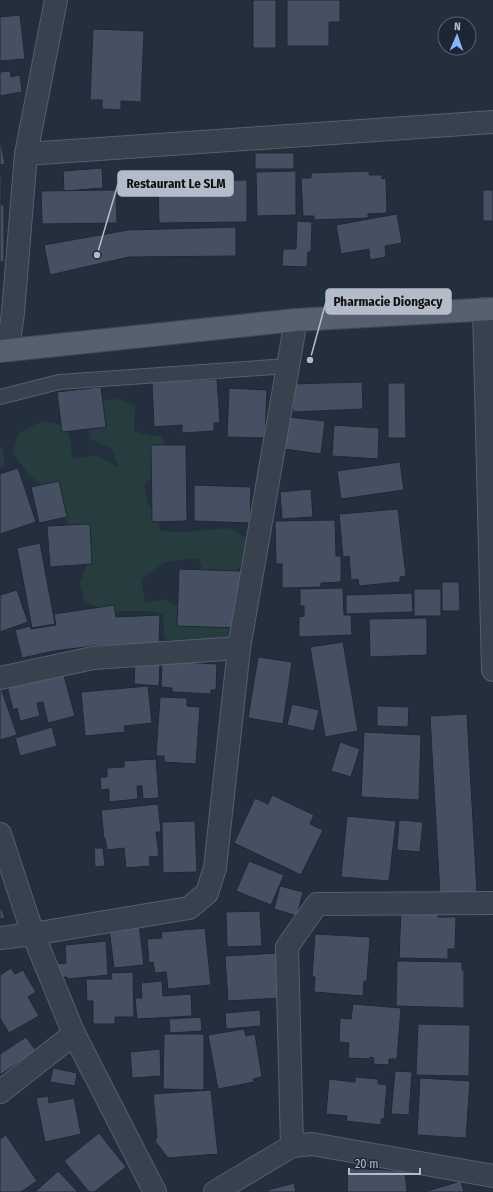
<svg xmlns="http://www.w3.org/2000/svg" width="493" height="1192" viewBox="0 0 493 1192" font-family="'Fira Sans Condensed',sans-serif">
<style>
.green{fill:#263c3f}
.building{fill:#455162;stroke:#1f2835}
.lines{fill:none;stroke-linecap:round;stroke-linejoin:round}
.lane-casing{stroke:#565f6c;stroke-width:16}
.street-casing{stroke:#565f6c;stroke-width:24}
.primary-casing{stroke:#414a57;stroke-width:24}
.lane{stroke:#38414e;stroke-width:14}
.street{stroke:#38414e;stroke-width:22}
.primary{stroke:#56606e;stroke-width:22}
.leader{fill:none;stroke:#b4bcc9;stroke-width:1.5}
.callout-dot{fill:#b4bcc9;stroke:#1d2633;stroke-width:1.5}
.callout{fill:#b4bcc9;stroke:#b4bcc9;stroke-width:1.5}
.callout-label{font-size:13px;text-anchor:middle;font-weight:bold;fill:#111}
</style>
<rect width="100%" height="100%" fill="#242f3e"/>
<g class="green">
<polygon points="118,399 135,405 134,431 151,436 162,435 167,454 156,473 144,486 148,504 158,516 160,531 189,532 228,528 245,537 248,557 230,577 204,574 198,558 165,562 141,579 145,603 165,599 182,609 231,620 229,639 183,646 164,638 163,614 150,611 107,611 85,602 80,583 88,560 79,538 60,512 50,491 28,474 13,452 19,433 42,421 66,426 71,444 72,459 96,455 119,468 112,449 90,439 86,415 92,401"/>
<polygon points="0,446 3,449 5,466 0,468"/>
</g>
<g class="building">
<rect x="253" y="0" width="23" height="48"/>
<polygon points="287,0 340,0 340,22 329,22 329,46 287,46"/>
<polygon points="20,15 25,59 0,61 0,17"/>
<polygon points="93,29 144,31 141,102 121,101 121,110 102,109 102,100 90,100"/>
<polygon points="10,71 11,77 20,75 22,92 0,96 0,72"/>
<polygon points="0,138 5,164 0,165"/>
<rect x="255" y="153" width="39" height="16"/>
<polygon points="102,168 103,188 64,191 63,171"/>
<polygon points="296,171 296,215 257,216 256,172"/>
<polygon points="369,171 369,175 382,175 382,179 386,178 387,213 368,214 368,218 314,220 314,216 303,216 301,178 311,178 311,173"/>
<polygon points="0,175 2,175 1,205 4,205 4,262 0,262"/>
<polygon points="247,180 247,222 159,223 158,182"/>
<polygon points="116,190 117,223 42,224 41,191"/>
<rect x="483" y="190" width="10" height="31"/>
<polygon points="397,214 402,243 385,246 386,257 370,260 369,249 341,254 336,225"/>
<polygon points="297,221 312,222 311,252 308,252 307,267 282,266 283,249 296,249"/>
<polygon points="236,227 236,256 129,257 50,275 44,245 128,230"/>
<polygon points="217,379 220,423 214,423 214,431 182,433 182,425 154,427 152,382"/>
<polygon points="362,382 363,409 293,412 292,384"/>
<polygon points="388,383 405,383 406,438 388,438"/>
<polygon points="101,387 106,427 62,432 57,392"/>
<polygon points="229,388 267,390 265,438 227,437"/>
<polygon points="288,417 325,421 321,454 284,449"/>
<polygon points="334,425 379,428 378,459 332,456"/>
<polygon points="151,445 186,445 187,521 152,522"/>
<polygon points="400,462 404,490 341,499 337,471"/>
<polygon points="18,468 36,522 0,534 0,474"/>
<polygon points="59,481 67,517 39,523 31,487"/>
<polygon points="194,485 251,487 250,523 194,521"/>
<polygon points="311,489 313,517 282,519 280,492"/>
<polygon points="398,509 406,576 400,577 400,582 359,586 358,579 351,580 349,556 343,557 339,514"/>
<polygon points="335,520 336,556 341,556 341,582 321,583 321,587 282,588 282,564 276,564 275,521"/>
<polygon points="90,524 92,564 50,567 47,526"/>
<polygon points="40,543 55,624 32,628 17,548"/>
<polygon points="179,569 241,571 239,628 177,626"/>
<polygon points="442,582 459,582 460,611 442,611"/>
<polygon points="343,588 344,615 351,615 352,635 299,637 299,617 304,616 304,606 300,606 300,589"/>
<rect x="414" y="589" width="27" height="27"/>
<polygon points="17,590 28,622 0,632 0,595"/>
<polygon points="412,593 413,612 346,614 346,595"/>
<polygon points="114,605 116,617 160,615 159,644 93,646 54,651 22,658 15,630 30,626 31,629 56,625 54,614"/>
<polygon points="427,618 427,655 370,657 369,619"/>
<polygon points="343,642 358,731 325,737 310,647"/>
<polygon points="258,657 292,662 283,724 248,718"/>
<polygon points="135,659 160,661 159,686 134,684"/>
<polygon points="162,661 217,664 216,690 211,690 211,694 172,692 172,688 161,687"/>
<polygon points="63,672 75,716 48,723 43,702 37,703 40,716 20,721 17,708 13,710 7,686"/>
<polygon points="148,686 152,723 124,726 125,732 85,736 81,692"/>
<polygon points="1,688 17,735 0,740 0,689"/>
<polygon points="160,697 187,698 187,706 200,707 196,764 164,762 164,756 156,756"/>
<polygon points="292,704 319,710 314,731 287,725"/>
<polygon points="377,706 409,707 408,727 377,726"/>
<polygon points="467,714 477,893 440,896 430,716"/>
<polygon points="52,727 57,746 20,756 15,738"/>
<polygon points="364,732 421,735 419,800 361,797"/>
<polygon points="340,742 360,749 351,777 331,771"/>
<polygon points="156,759 159,798 143,799 142,786 137,786 138,799 109,802 109,789 101,790 100,777 107,777 107,768 124,767 124,761"/>
<polygon points="272,795 314,815 310,824 323,830 301,875 234,843 255,798 268,804"/>
<polygon points="158,804 161,832 156,832 159,856 149,857 150,866 126,868 124,848 107,850 105,838 104,839 101,810"/>
<polygon points="347,816 396,821 389,881 341,877"/>
<polygon points="399,820 423,822 420,852 397,850"/>
<polygon points="195,821 197,872 163,873 162,822"/>
<polygon points="94,848 103,848 105,866 95,867"/>
<polygon points="249,861 284,875 271,905 236,891"/>
<polygon points="280,886 303,892 297,916 274,909"/>
<polygon points="0,905 5,918 0,919"/>
<polygon points="260,911 262,946 227,947 226,912"/>
<polygon points="401,911 438,912 438,917 456,917 455,949 448,949 448,959 399,958"/>
<polygon points="139,924 144,965 114,968 109,928"/>
<polygon points="205,928 211,985 168,989 166,972 155,973 153,962 149,963 147,939 162,938 161,932"/>
<polygon points="315,934 370,937 367,981 364,981 363,996 314,992 315,977 312,977"/>
<polygon points="106,941 108,975 67,979 67,977 55,978 54,964 66,963 65,945"/>
<polygon points="279,953 282,998 228,1001 225,956"/>
<polygon points="397,961 462,962 462,970 464,970 464,1008 396,1006"/>
<polygon points="11,968 15,974 23,970 36,992 28,997 39,1016 9,1033 0,1018 0,975"/>
<polygon points="133,972 134,1017 115,1017 115,1024 93,1024 93,1001 87,1001 86,979 112,979 111,973"/>
<polygon points="162,981 163,996 191,994 192,1016 137,1019 135,998 142,998 141,983"/>
<polygon points="353,1004 401,1008 397,1059 389,1059 389,1065 373,1064 374,1058 370,1057 370,1059 348,1058 349,1043 339,1042 340,1018 351,1019"/>
<polygon points="260,1010 261,1026 226,1029 225,1013"/>
<polygon points="201,1017 202,1031 170,1033 169,1019"/>
<polygon points="418,1024 470,1025 469,1076 416,1075"/>
<polygon points="244,1029 246,1036 255,1034 262,1077 253,1079 254,1082 218,1089 208,1035"/>
<polygon points="164,1034 204,1034 204,1090 163,1089"/>
<polygon points="26,1037 36,1051 0,1075 0,1054"/>
<polygon points="160,1049 161,1076 132,1078 130,1052"/>
<polygon points="53,1068 77,1073 75,1086 50,1082"/>
<polygon points="395,1071 412,1072 409,1115 391,1114"/>
<polygon points="355,1077 378,1079 378,1084 387,1085 384,1119 381,1119 381,1125 346,1121 347,1116 326,1114 329,1079 355,1082"/>
<polygon points="420,1078 470,1081 466,1138 417,1135"/>
<polygon points="211,1090 218,1154 168,1158 155,1141 157,1137 153,1094"/>
<polygon points="48,1096 49,1103 74,1098 81,1134 45,1142 36,1098"/>
<polygon points="99,1133 126,1167 94,1192 89,1192 64,1161"/>
<polygon points="6,1135 37,1181 21,1192 0,1192 0,1139"/>
<polygon points="348,1168 405,1171 407,1192 347,1192"/>
<polygon points="58,1171 78,1192 35,1192"/>
<polygon points="461,1181 464,1192 424,1192"/>
<polygon points="294,1183 296,1192 299,1191 299,1192 268,1192 268,1190"/>
</g>
<g class="lines">
<g class="lane-casing">
<polyline id="lane" points="0,397 59,382 288,366"/>
</g>
<g class="street-casing">
<g id="street">
<polyline points="26,154 493,122"/>
<polyline points="484,309 493,670"/>
<polyline points="8,349 13,313 26,154 56,0"/>
<polyline points="0,678 93,658 239,648"/>
<polyline points="0,834 33,934 74,1034 155,1192"/>
<polyline points="0,938 33,934 189,908 207,893 215,868 239,648 296,320"/>
<polyline points="0,1092 74,1034"/>
<polyline points="292,1146 287,947 317,904 493,903"/>
<polyline points="215,1192 292,1146 312,1144 493,1176"/>
</g>
</g>
<g class="primary-casing">
<polyline id="primary" points="0,351 296,320 493,309"/>
</g>
<use href="#lane" class="lane"/>
<use href="#street" class="street"/>
<use href="#primary" class="primary"/>
</g>
<path class="leader" d="M97 255L118 184M310 360L326 302"/>
<g class="callout-dot">
<circle cx="97" cy="255" r="4"/>
<circle cx="310" cy="360" r="4"/>
</g>
<g class="callout">
<rect x="118" y="171" width="115" height="25" rx="4"/>
<rect x="326" y="289" width="125" height="25" rx="4"/>
</g>
<g class="callout-label">
<text x="176" y="188">Restaurant Le SLM</text>
<text x="388" y="306">Pharmacie Diongacy</text>
</g>
<g transform="translate(457 36) rotate(2)"><circle r="19" fill="#1d2633" stroke="#59626f"/>
<path d="M0-3L7 15L0 10L-7 15Z" fill="#8ab4f8"/>
<text y="-6" font-size="11" font-weight="bold" text-anchor="middle" fill="#b4bcc9">N</text>
</g>
<path d="M349 1168v6h71v-6" fill="none" stroke="#b4bcc9" stroke-width="2"/>
<text x="355" y="1168" font-size="12" fill="#b4bcc9" stroke="#1d2633" stroke-width="3" paint-order="stroke">20 m</text>
</svg>
